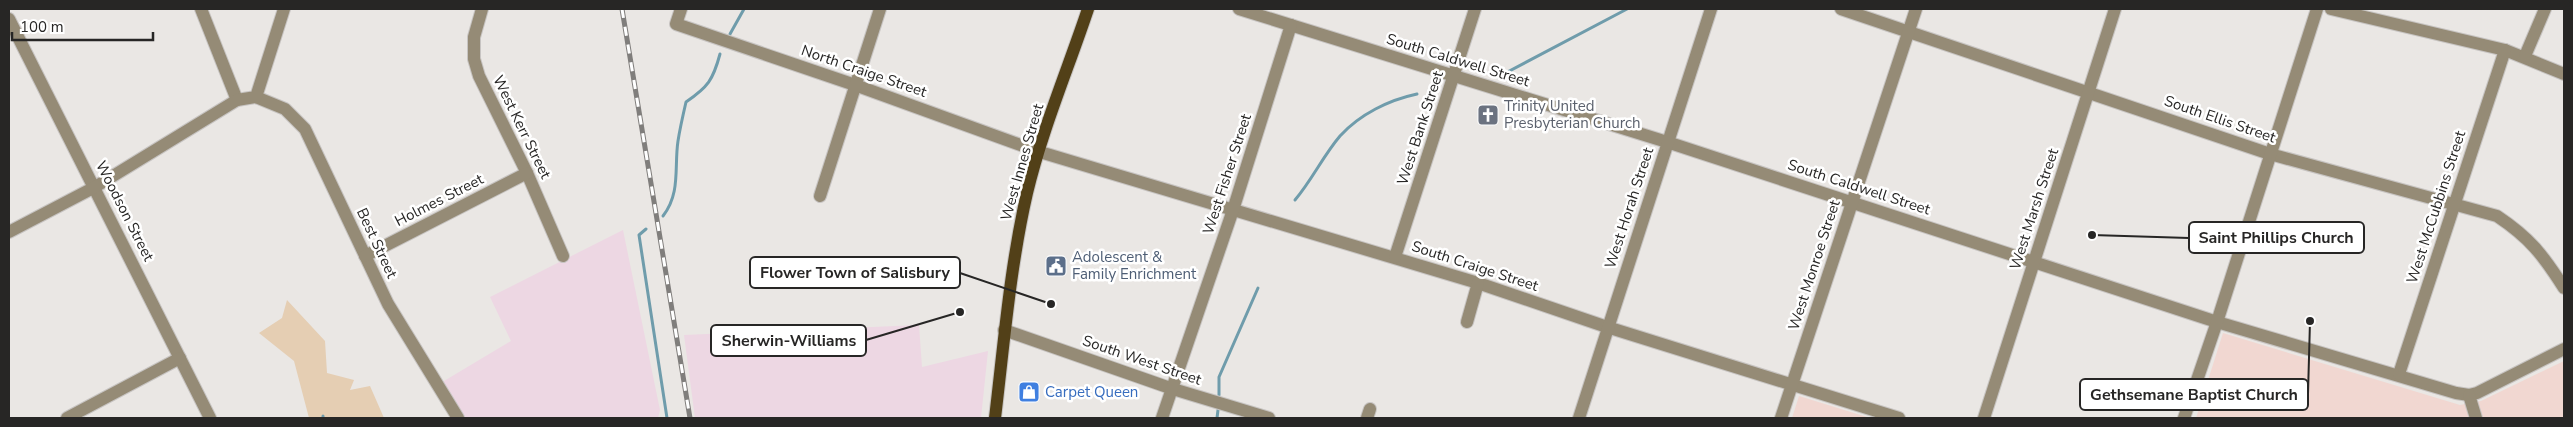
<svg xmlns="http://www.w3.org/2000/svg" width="2573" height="427" viewBox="0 0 2573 427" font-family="'Nunito Sans',sans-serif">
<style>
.industrial{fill:#edd7e3}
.education{fill:#f1d7d1}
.green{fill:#e5ceb3}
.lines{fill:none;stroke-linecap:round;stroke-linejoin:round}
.stream{stroke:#6f9cab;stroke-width:3}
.minor-casing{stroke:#c7c4c2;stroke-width:14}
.major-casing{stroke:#c7c4c2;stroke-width:14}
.minor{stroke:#958b76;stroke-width:12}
.major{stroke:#524018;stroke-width:12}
.rail-casing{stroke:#807e7c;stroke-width:5}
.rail{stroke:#fff;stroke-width:3;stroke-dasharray:9;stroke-linecap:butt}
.labels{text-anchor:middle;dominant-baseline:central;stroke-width:5;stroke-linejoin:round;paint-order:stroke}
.street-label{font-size:15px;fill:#272625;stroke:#fff}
.worship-label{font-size:15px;fill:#5b616d;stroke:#fff;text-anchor:start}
.service-label{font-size:15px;fill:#4e5e75;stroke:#fff;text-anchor:start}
.shop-label{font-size:15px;fill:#366cbe;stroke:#fff;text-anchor:start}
.leader{fill:none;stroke:#272625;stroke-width:2}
.callout-dot{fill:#272625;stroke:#fff;stroke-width:2}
.callout{fill:#fff;stroke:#272625;stroke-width:2}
.callout-label{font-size:16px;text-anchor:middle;font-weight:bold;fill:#272625}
</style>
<rect width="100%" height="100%" fill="#eae7e4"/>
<g class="industrial">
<polygon points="623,230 660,410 658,418 462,418 439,384 511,341 490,297"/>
<polygon points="919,325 922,367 988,351 981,418 695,418 684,335"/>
</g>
<g class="education">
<polygon points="2223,333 2460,405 2481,401 2564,361 2564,418 2196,418"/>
<polygon points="1799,396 1870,418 1792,418"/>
</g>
<polygon class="green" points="287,300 325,341 327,373 354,380 350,390 370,386 384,418 309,418 294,361 259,333 282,318"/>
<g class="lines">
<g class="stream">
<polyline points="730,34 744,9"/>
<polyline points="1498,77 1627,9"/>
<path d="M1295,200C1312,180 1323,156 1340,136C1360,114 1389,100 1417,94"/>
<path d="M663,216C681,193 674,167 678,141C680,128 683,115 686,102C708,87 713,80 720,54"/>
<polyline points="646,229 639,235 667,418"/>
<polyline points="1219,395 1219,377 1258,288"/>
<polyline points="323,416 323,418"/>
<polyline points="1217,418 1218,410"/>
</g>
<g class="minor-casing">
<g id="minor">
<polyline points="201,9 237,100"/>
<polyline points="482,9 474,37 474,59 479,76 527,173 563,256"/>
<polyline points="681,9 676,24 855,85 1040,152 1478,283 1607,327 1899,418"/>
<polyline points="1239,9 1667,142 2217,322 2456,393 2469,395 2477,393 2564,349"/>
<path d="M1841,9L2270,154L2497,216C2530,238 2543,255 2564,288"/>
<polyline points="2331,9 2505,50 2564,74"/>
<polyline points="9,19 210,418"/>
<polyline points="2525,56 2545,9"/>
<polyline points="256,97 285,109 305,129 388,304 458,418"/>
<polyline points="820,196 880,9"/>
<polyline points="9,232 95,187 237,100 256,97 284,9"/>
<polyline points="365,256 527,173"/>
<polyline points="1395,257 1475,9"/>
<polyline points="1467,322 1478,283"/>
<polyline points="1004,330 1173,389 1269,418"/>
<polyline points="2399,374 2505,50"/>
<polyline points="2469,395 2476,418"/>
<polyline points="67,418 180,358"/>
<polyline points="1162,418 1233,210 1291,25"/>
<polyline points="1367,418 1370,409"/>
<polyline points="1579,418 1711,9"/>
<polyline points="1781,418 1916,9"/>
<polyline points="1984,418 2115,9"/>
<polyline points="2184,418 2217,322 2317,9"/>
</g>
</g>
<g class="major-casing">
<path id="major" d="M995,418C1004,343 1010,267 1027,193C1042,130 1068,69 1088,9"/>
</g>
<use href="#minor" class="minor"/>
<use href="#major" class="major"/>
<g class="rail-casing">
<polyline id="rail" points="622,9 690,418"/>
</g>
<use href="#rail" class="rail"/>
</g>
<defs>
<g id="church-square" transform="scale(1.125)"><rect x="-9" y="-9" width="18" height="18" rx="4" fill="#6b7280" stroke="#fff"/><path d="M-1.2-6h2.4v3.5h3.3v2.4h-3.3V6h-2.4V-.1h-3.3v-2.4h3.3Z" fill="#fff"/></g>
<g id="civic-square" transform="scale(1.125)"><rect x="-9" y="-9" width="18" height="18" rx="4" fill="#5c6f8a" stroke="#fff"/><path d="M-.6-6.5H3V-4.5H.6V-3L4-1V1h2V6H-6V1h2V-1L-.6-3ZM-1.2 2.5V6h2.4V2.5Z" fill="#fff"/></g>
<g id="shop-square" transform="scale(1.125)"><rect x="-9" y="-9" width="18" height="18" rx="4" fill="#3f7fe0" stroke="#fff"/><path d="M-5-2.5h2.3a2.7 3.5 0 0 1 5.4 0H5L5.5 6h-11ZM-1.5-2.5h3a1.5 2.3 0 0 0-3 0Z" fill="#fff"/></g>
</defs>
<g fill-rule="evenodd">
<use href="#church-square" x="1488" y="115"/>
<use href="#civic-square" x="1056" y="266"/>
<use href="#shop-square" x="1029" y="392"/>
</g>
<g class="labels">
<g class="street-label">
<text transform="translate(1458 60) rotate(17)">South Caldwell Street</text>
<text transform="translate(864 71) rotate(19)">North Craige Street</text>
<text transform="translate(2220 119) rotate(19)">South Ellis Street</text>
<text transform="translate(522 127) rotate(64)">West Kerr Street</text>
<text transform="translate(1420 128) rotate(-72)">West Bank Street</text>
<text transform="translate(1022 162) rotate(-74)">West Innes Street</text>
<text transform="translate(1227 174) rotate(-72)">West Fisher Street</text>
<text transform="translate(1859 187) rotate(18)">South Caldwell Street</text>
<text transform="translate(439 200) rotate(-27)">Holmes Street</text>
<text transform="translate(2436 207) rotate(-72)">West McCubbins Street</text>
<text transform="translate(1629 208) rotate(-72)">West Horah Street</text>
<text transform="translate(2034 209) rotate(-72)">West Marsh Street</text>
<text transform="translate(125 211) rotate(63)">Woodson Street</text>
<text transform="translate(377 243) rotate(65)">Best Street</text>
<text transform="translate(1814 265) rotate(-72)">West Monroe Street</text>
<text transform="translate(1475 266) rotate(18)">South Craige Street</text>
<text transform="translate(1142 360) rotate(19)">South West Street</text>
</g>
<g class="worship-label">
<text x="1504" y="106">Trinity United<tspan x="1504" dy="17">Presbyterian Church</tspan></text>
</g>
<g class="service-label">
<text x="1072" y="257">Adolescent &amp;<tspan x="1072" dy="17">Family Enrichment</tspan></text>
</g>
<g class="shop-label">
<text x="1045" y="392">Carpet Queen</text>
</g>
</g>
<path class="leader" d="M2092 235L2189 238M1051 304L960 273M960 312L866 340M2310 321L2308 394"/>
<g class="callout-dot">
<circle cx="2092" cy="235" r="5"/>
<circle cx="1051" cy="304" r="5"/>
<circle cx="960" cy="312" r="5"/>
<circle cx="2310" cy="321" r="5"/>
</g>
<g class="callout">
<rect x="2189" y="222" width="175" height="31" rx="5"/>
<rect x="750" y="257" width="210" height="31" rx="5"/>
<rect x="711" y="325" width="155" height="31" rx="5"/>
<rect x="2080" y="379" width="228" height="31" rx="5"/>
</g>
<g class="callout-label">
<text x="2276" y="243">Saint Phillips Church</text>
<text x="855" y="278">Flower Town of Salisbury</text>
<text x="789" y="346">Sherwin-Williams</text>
<text x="2194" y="400">Gethsemane Baptist Church</text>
</g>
<rect width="2573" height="427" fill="none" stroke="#272625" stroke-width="20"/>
<path d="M12 32v8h141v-8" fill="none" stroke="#272625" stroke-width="2.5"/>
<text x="20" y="32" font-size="15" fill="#272625" stroke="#ffffff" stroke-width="4" paint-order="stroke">100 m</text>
</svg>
